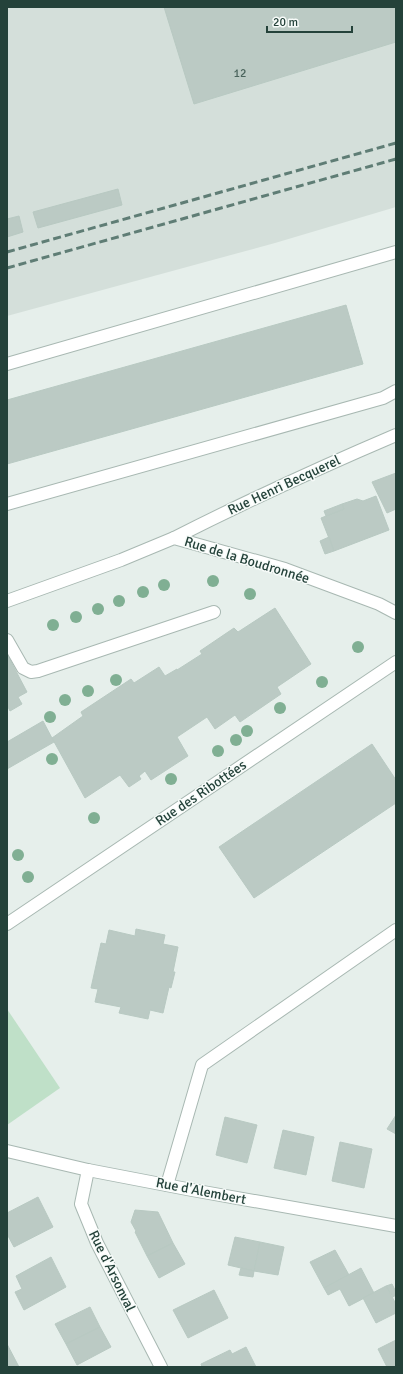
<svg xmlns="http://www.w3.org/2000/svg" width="403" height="1374" viewBox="0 0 403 1374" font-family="Signika,sans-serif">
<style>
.built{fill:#d4dfda}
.green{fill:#bfe0c8}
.building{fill:#bbcac4;stroke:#b8c9c2}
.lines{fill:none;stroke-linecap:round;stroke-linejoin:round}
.lane-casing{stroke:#a8b8b2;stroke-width:14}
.street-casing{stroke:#a8b8b2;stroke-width:14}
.lane{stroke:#fff;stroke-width:12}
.street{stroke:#fff;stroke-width:12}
.rail{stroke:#5f7d75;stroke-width:3;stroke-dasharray:8 4;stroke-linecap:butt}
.tree{fill:#80af93}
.labels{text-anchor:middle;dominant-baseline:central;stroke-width:3;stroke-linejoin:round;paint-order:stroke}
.number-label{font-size:12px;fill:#4a645c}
.street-label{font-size:14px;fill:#24423a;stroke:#f7fbf9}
</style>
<rect width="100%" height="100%" fill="#e6efeb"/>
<polygon class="built" points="7,7 396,7 396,207 275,243 7,316"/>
<polygon class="green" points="7,1009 60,1088 7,1125"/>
<g class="building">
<polygon points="164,7 396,7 396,42 194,104"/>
<polygon points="118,189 122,205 38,228 33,212"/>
<polygon points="19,216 23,232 7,237 7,219"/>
<polygon points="346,305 363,364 7,464 7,400"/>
<polygon points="396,473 396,509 387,513 372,482"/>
<polygon points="376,496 389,530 334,551 321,518 344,509 342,504 357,499 363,501"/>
<polygon points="342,504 344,509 326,516 324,511"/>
<polygon points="329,537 334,551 325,554 320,541"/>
<polygon points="275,608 311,664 277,687 281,694 240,722 235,715 215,729 207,717 177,737 188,756 151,780 145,771 139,776 141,779 129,787 120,775 85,798 52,738 83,716 81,712 131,679 134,683 159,667 165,676 177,669 177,670 202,654 200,651 234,628 238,632"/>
<polygon points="8,656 27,692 18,697 22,704 10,711 7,705 7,657"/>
<polygon points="43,721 54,742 7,769 7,742"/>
<polygon points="372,744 396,780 396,803 254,898 219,847"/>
<polygon points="136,929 165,935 163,944 178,947 173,972 175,972 171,988 169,987 163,1013 150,1010 148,1019 119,1013 121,1007 95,1002 98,989 91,988 101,943 106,944 109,930 135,936"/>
<polygon points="396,1115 396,1134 387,1129"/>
<polygon points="225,1117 257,1125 247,1163 216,1155"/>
<polygon points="283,1130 314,1137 306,1175 274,1168"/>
<polygon points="340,1142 372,1149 364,1188 332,1181"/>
<polygon points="38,1197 53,1227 14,1247 7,1234 7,1213"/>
<polygon points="135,1210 158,1212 173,1243 147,1256 135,1232 136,1231 131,1222"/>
<polygon points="235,1237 260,1242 254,1271 228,1265"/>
<polygon points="260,1242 284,1247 278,1275 254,1271"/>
<polygon points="173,1243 185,1264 159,1278 147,1256"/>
<polygon points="335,1250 349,1275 324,1288 310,1262"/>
<polygon points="51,1257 66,1287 24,1310 15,1292 22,1289 16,1276"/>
<polygon points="241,1268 254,1271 253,1277 239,1275"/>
<polygon points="361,1268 374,1293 349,1306 340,1289 328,1295 324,1288"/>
<polygon points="392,1284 396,1292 396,1295 393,1297 386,1286"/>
<polygon points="386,1286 396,1304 396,1313 376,1323 363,1298"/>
<polygon points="214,1290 228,1318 188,1338 173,1310"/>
<polygon points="90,1307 100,1327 66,1344 55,1324"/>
<polygon points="100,1327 111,1347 77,1365 66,1344"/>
<polygon points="396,1340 396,1367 387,1367 378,1349"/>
<polygon points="7,1344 19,1367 7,1367"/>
<polygon points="246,1347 256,1367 202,1367 201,1364 230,1350 232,1354"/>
</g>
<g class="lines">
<g class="lane-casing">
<g id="lane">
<polyline points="7,364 396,252"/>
<polyline points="7,504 383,398 396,391"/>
<polyline points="7,640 23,668 31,672 38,671 214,612"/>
<polyline points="167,1185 202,1065 396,930"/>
</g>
</g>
<g class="street-casing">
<g id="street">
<path d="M174,538C247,501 321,467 396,435"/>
<polyline points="7,601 121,560 174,538 285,569 379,604 396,613"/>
<polyline points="7,924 396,662"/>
<polyline points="7,1151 88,1170 192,1190 396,1226"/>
<polyline points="88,1170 81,1204 97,1243 161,1367"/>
</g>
</g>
<use href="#lane" class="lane"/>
<use href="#street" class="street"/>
<g class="rail">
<polyline points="7,252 396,143"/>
<polyline points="7,268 396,159"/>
</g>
</g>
<g class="tree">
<circle cx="213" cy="581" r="6"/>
<circle cx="164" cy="585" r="6"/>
<circle cx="143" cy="592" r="6"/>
<circle cx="250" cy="594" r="6"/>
<circle cx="119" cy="601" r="6"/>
<circle cx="98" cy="609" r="6"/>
<circle cx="76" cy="617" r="6"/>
<circle cx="53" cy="625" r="6"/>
<circle cx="358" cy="647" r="6"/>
<circle cx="116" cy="680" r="6"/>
<circle cx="322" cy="682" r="6"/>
<circle cx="88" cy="691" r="6"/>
<circle cx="65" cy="700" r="6"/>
<circle cx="280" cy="708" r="6"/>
<circle cx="50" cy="717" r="6"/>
<circle cx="247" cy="731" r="6"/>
<circle cx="236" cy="740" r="6"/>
<circle cx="218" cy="751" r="6"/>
<circle cx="52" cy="759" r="6"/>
<circle cx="171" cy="779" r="6"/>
<circle cx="94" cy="818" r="6"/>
<circle cx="18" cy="855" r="6"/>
<circle cx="28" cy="877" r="6"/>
</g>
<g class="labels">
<g class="number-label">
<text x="240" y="73">12</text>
</g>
<g class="street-label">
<text transform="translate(284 485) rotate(-25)">Rue Henri Becquerel</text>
<text transform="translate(247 560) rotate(17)">Rue de la Boudronnée</text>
<text transform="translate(201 793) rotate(-34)">Rue des Ribottées</text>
<text transform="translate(201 1191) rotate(11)">Rue d'Alembert</text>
<text transform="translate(112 1271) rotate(64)">Rue d'Arsonval</text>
</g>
</g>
<rect width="403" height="1374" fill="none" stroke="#24423a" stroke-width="16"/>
<path d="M267 26v6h85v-6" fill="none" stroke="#24423a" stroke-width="2"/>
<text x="273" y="26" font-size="12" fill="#24423a" stroke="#f7fbf9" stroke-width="3" paint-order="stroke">20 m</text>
</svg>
